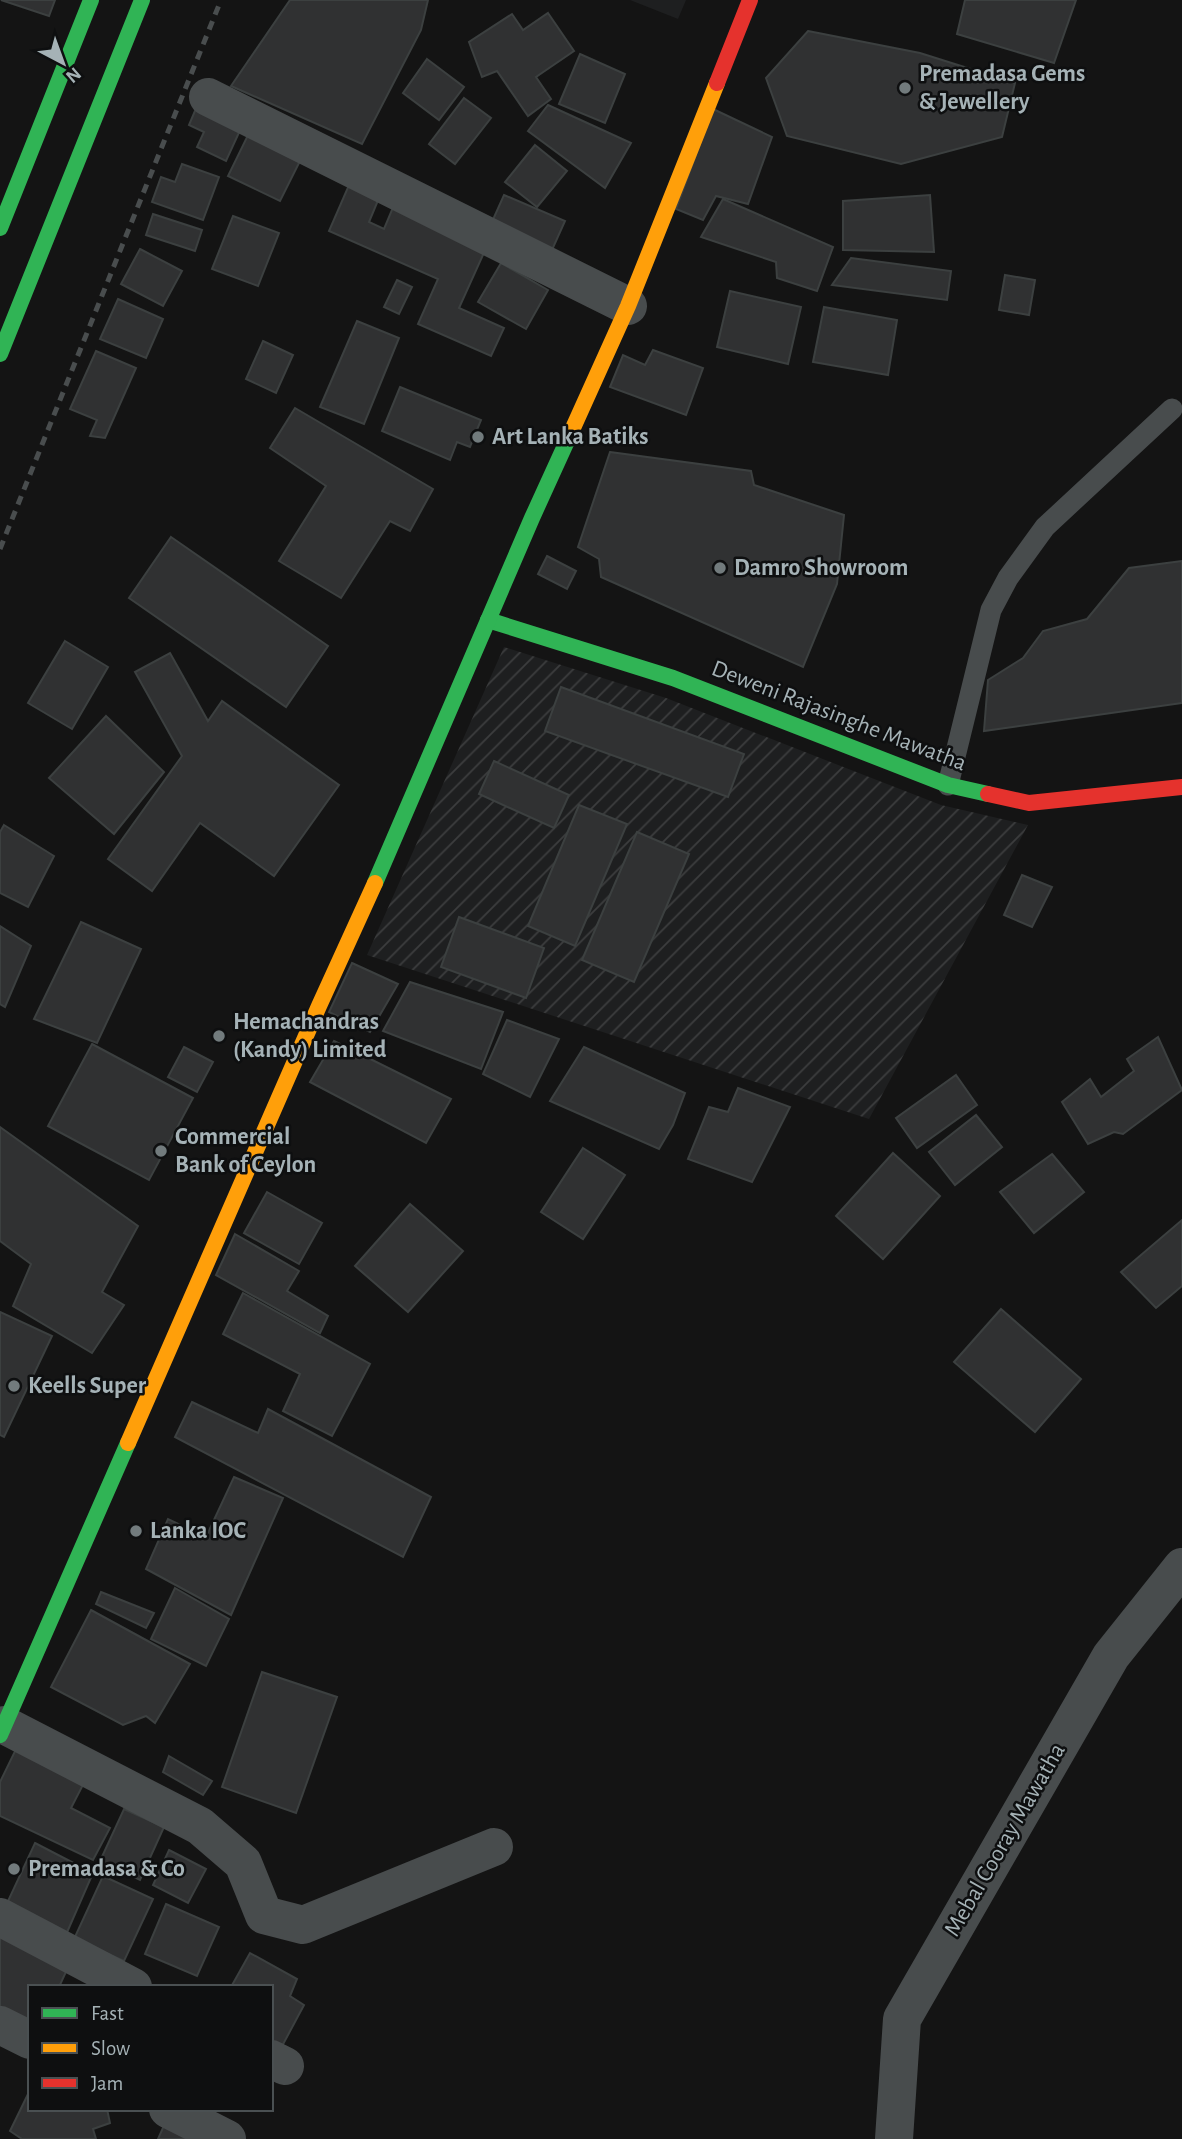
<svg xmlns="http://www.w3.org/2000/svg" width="1182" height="2139" viewBox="0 0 1182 2139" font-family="'Alegreya Sans',sans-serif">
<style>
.built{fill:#1e1f20}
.industrial{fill:url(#industrial-furrows)}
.building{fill:#303132;stroke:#3c4040;stroke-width:2}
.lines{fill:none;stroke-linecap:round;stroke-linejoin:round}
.lane{stroke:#484c4d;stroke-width:21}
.street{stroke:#484c4d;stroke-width:38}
.fast{stroke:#30b455;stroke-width:16}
.slow{stroke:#ff9f0a;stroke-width:16}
.jam{stroke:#e5322d;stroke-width:16}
.rail{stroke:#494d4e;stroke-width:5;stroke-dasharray:9 7;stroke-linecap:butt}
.poi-dot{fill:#727b7d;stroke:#0e0f10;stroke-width:2.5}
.labels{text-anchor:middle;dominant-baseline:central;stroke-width:5;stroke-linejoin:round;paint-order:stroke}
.poi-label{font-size:24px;font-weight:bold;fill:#a5b2b6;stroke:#0e0f10;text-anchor:start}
.street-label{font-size:24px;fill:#a5b2b6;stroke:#0e0f10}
</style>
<defs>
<pattern id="industrial-furrows" width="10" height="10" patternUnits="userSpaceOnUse" patternTransform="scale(1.75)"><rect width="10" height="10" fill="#1e1f20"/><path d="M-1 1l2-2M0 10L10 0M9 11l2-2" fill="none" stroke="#3c3d3e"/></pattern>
</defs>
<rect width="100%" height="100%" fill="#141414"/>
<polygon class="built" points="630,0 686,0 678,19"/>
<polygon class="industrial" points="504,647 666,698 941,805 1028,825 869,1119 367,955"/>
<g class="building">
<polygon points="1,0 55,0 49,16"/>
<polygon points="290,0 428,0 421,30 362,144 231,86"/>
<polygon points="965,0 1076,0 1054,63 957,34"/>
<polygon points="548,13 574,51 536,77 551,99 528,116 497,71 482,77 469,42 512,14 523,30"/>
<polygon points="808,31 920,53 1015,83 1002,137 901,164 787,136 766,78"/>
<polygon points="580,54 625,74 605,123 559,104"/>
<polygon points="427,59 464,87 439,120 403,93"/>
<polygon points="464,98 491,118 455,164 429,144"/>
<polygon points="548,105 631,143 605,188 528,131"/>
<polygon points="197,106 242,126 226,161 197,147 204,132 189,125"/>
<polygon points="713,109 772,137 748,204 716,196 703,220 676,209"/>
<polygon points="249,133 301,159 280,201 228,176"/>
<polygon points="535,145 567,171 537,207 505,182"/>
<polygon points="182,164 219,177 203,220 152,202 161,177 175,182"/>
<polygon points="349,185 379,198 369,222 384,229 394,205 487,246 459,308 504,328 491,356 418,324 438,279 329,231"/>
<polygon points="504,195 565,221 552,250 491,224"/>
<polygon points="930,195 934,252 843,250 843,201"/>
<polygon points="723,199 833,247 817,291 777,278 776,262 701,237"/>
<polygon points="153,214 202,230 195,251 146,235"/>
<polygon points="233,216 279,233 258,286 212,269"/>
<polygon points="140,249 182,271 163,306 121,284"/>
<polygon points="851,258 951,271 947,300 832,285"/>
<polygon points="501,263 548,290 526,329 478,302"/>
<polygon points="1005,275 1035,280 1029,315 999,310"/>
<polygon points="397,280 412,287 399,314 384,307"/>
<polygon points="730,291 801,307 788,364 717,347"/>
<polygon points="118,299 163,319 146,358 100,339"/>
<polygon points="824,307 897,320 888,375 813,362"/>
<polygon points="357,321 399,338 364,424 320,407"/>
<polygon points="263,341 293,355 276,393 246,379"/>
<polygon points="653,350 703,368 686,415 610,387 623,355 645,365"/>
<polygon points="96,351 136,368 105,438 90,436 97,420 70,409"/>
<polygon points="400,387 481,420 470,447 457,442 450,460 382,431"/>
<polygon points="295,408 433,489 410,531 390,521 341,598 279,561 326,486 270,448"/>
<polygon points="610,452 751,471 754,485 844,515 837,584 803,667 601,577 599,559 578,547"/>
<polygon points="171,537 328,646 286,707 129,598"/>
<polygon points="547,556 576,571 567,589 538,574"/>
<polygon points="1182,561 1182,703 984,731 988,680 1023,658 1043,631 1087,619 1129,568"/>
<polygon points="65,641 108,667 72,729 28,703"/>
<polygon points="170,653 208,721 222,701 339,785 274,876 200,823 152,891 108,859 182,756 135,672"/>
<polygon points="561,687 744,754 728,797 545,731"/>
<polygon points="106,716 164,772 114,834 49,778"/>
<polygon points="494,761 569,795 554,828 479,794"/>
<polygon points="579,805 627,824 575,946 528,926"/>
<polygon points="4,825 54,856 28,907 0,893 0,832"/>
<polygon points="637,832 689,854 634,982 582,960"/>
<polygon points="1022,875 1052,887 1032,927 1004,915"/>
<polygon points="459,917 544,948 526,998 441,967"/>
<polygon points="81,922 141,949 97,1043 34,1019"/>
<polygon points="0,926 31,946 5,1007 0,1004"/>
<polygon points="352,963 398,984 370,1032 329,1012"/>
<polygon points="410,982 503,1012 481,1069 383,1031"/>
<polygon points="507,1020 559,1039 530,1097 483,1074"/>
<polygon points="1158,1037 1182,1090 1123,1134 1114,1132 1088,1144 1062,1102 1090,1079 1101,1097 1134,1071 1127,1059"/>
<polygon points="334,1041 451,1099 426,1143 310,1082"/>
<polygon points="92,1044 193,1098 149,1180 48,1126"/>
<polygon points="184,1047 213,1062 197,1092 168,1077"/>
<polygon points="584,1047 685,1093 673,1125 659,1149 550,1101"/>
<polygon points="956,1075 977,1105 917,1148 896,1118"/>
<polygon points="738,1088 790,1107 752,1182 688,1159 709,1107 728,1112"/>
<polygon points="976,1115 1002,1147 955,1185 929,1152"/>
<polygon points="0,1127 138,1226 102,1292 124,1305 92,1353 13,1306 31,1264 0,1241"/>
<polygon points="583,1148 625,1175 583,1239 541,1212"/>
<polygon points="893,1153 940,1196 883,1259 836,1216"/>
<polygon points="1052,1154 1084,1192 1034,1233 1000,1192"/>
<polygon points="267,1192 322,1223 299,1264 244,1233"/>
<polygon points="410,1204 463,1251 408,1312 355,1266"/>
<polygon points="1182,1220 1182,1286 1156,1308 1121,1272"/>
<polygon points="235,1234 299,1271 287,1291 328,1316 320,1333 216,1275"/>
<polygon points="243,1293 370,1364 332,1436 283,1411 300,1374 223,1334"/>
<polygon points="1001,1309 1081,1379 1035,1432 954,1362"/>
<polygon points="0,1312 52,1336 4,1437 0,1435"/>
<polygon points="192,1402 258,1433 268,1409 431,1497 403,1557 175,1437"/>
<polygon points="234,1477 283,1498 231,1615 146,1569 168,1519 206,1537"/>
<polygon points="175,1588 229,1619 206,1666 151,1639"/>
<polygon points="101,1592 154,1613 146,1628 96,1604"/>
<polygon points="91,1610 190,1664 155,1723 146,1716 123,1725 51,1687"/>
<polygon points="262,1672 337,1697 296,1813 222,1787"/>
<polygon points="18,1745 86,1779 71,1808 110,1828 93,1860 0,1816 0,1782"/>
<polygon points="169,1756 212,1781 203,1795 163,1772"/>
<polygon points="124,1809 164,1827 140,1880 100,1861"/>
<polygon points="35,1843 93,1873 65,1937 8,1901"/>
<polygon points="169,1850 206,1869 188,1903 153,1885"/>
<polygon points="103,1876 153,1899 124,1961 74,1939"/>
<polygon points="166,1904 219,1927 197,1976 145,1954"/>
<polygon points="0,1931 70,1963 59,1987 30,1987 30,2023 0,2009"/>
<polygon points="250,1953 297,1979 290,1996 304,2005 280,2050 271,2045 271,1987 231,1987"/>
<polygon points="30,2090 30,2109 107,2109 110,2123 93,2129 96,2139 22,2139 10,2131"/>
<polygon points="166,2121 207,2139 158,2139"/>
</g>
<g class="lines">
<polyline class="lane" points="948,785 991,610 1008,578 1045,527 1172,409"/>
<g class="street">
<polyline points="208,97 628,306"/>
<polyline points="4,1725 200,1826 243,1863 264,1915 303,1925 494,1847"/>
<polyline points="0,1917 133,1987"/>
<polyline points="0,2025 30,2040"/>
<polyline points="271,2059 285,2066"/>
<polyline points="168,2109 227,2139"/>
<polyline points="894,2139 902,2019 1111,1656 1182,1567"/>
</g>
<g class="fast">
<polyline points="0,228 91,0"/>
<polyline points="0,354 142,0"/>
<polyline points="488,620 673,678 948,785 988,794"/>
<polyline points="375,883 532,518 573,428"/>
<polyline points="0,1735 128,1443"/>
</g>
<g class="slow">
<polyline points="573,428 628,306 717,83"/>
<polyline points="128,1443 319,1006 375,883"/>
</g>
<g class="jam">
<polyline points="717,83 750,0"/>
<polyline points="988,794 1029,803 1182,787"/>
</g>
<polyline class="rail" points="0,549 221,0"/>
</g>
<g class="poi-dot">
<circle cx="905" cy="88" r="7"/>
<circle cx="478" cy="437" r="7"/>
<circle cx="720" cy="568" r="7"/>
<circle cx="219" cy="1036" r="7"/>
<circle cx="161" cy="1151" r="7"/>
<circle cx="14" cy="1386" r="7"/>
<circle cx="136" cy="1531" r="7"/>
<circle cx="14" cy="1869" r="7"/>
</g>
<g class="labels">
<g class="poi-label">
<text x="919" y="74">Premadasa Gems<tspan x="919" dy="28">&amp; Jewellery</tspan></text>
<text x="492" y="437">Art Lanka Batiks</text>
<text x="734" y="568">Damro Showroom</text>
<text x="233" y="1022">Hemachandras<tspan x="233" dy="28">(Kandy) Limited</tspan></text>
<text x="175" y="1137">Commercial<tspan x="175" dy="28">Bank of Ceylon</tspan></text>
<text x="28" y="1386">Keells Super</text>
<text x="150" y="1531">Lanka IOC</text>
<text x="28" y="1869">Premadasa &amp; Co</text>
</g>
<g class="street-label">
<text transform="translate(839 716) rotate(21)">Deweni Rajasinghe Mawatha</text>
<text transform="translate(1005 1840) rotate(-60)">Mebal Cooray Mawatha</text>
</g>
</g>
<rect x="28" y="1985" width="245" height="126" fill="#0e0f10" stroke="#4a5052" stroke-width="2"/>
<rect x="42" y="2008" width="35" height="10" fill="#30b455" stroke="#4a5052" stroke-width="2"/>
<text x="91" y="2020" font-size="21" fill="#a5b2b6">Fast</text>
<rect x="42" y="2043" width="35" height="10" fill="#ff9f0a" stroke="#4a5052" stroke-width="2"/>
<text x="91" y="2055" font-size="21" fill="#a5b2b6">Slow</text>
<rect x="42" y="2078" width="35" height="10" fill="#e5322d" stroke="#4a5052" stroke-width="2"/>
<text x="91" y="2090" font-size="21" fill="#a5b2b6">Jam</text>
<g transform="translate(63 63) rotate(139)" stroke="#0e0f10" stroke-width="5" paint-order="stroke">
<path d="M0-5L12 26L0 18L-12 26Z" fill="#a5b2b6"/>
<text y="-10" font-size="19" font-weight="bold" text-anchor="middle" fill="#a5b2b6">N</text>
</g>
</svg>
